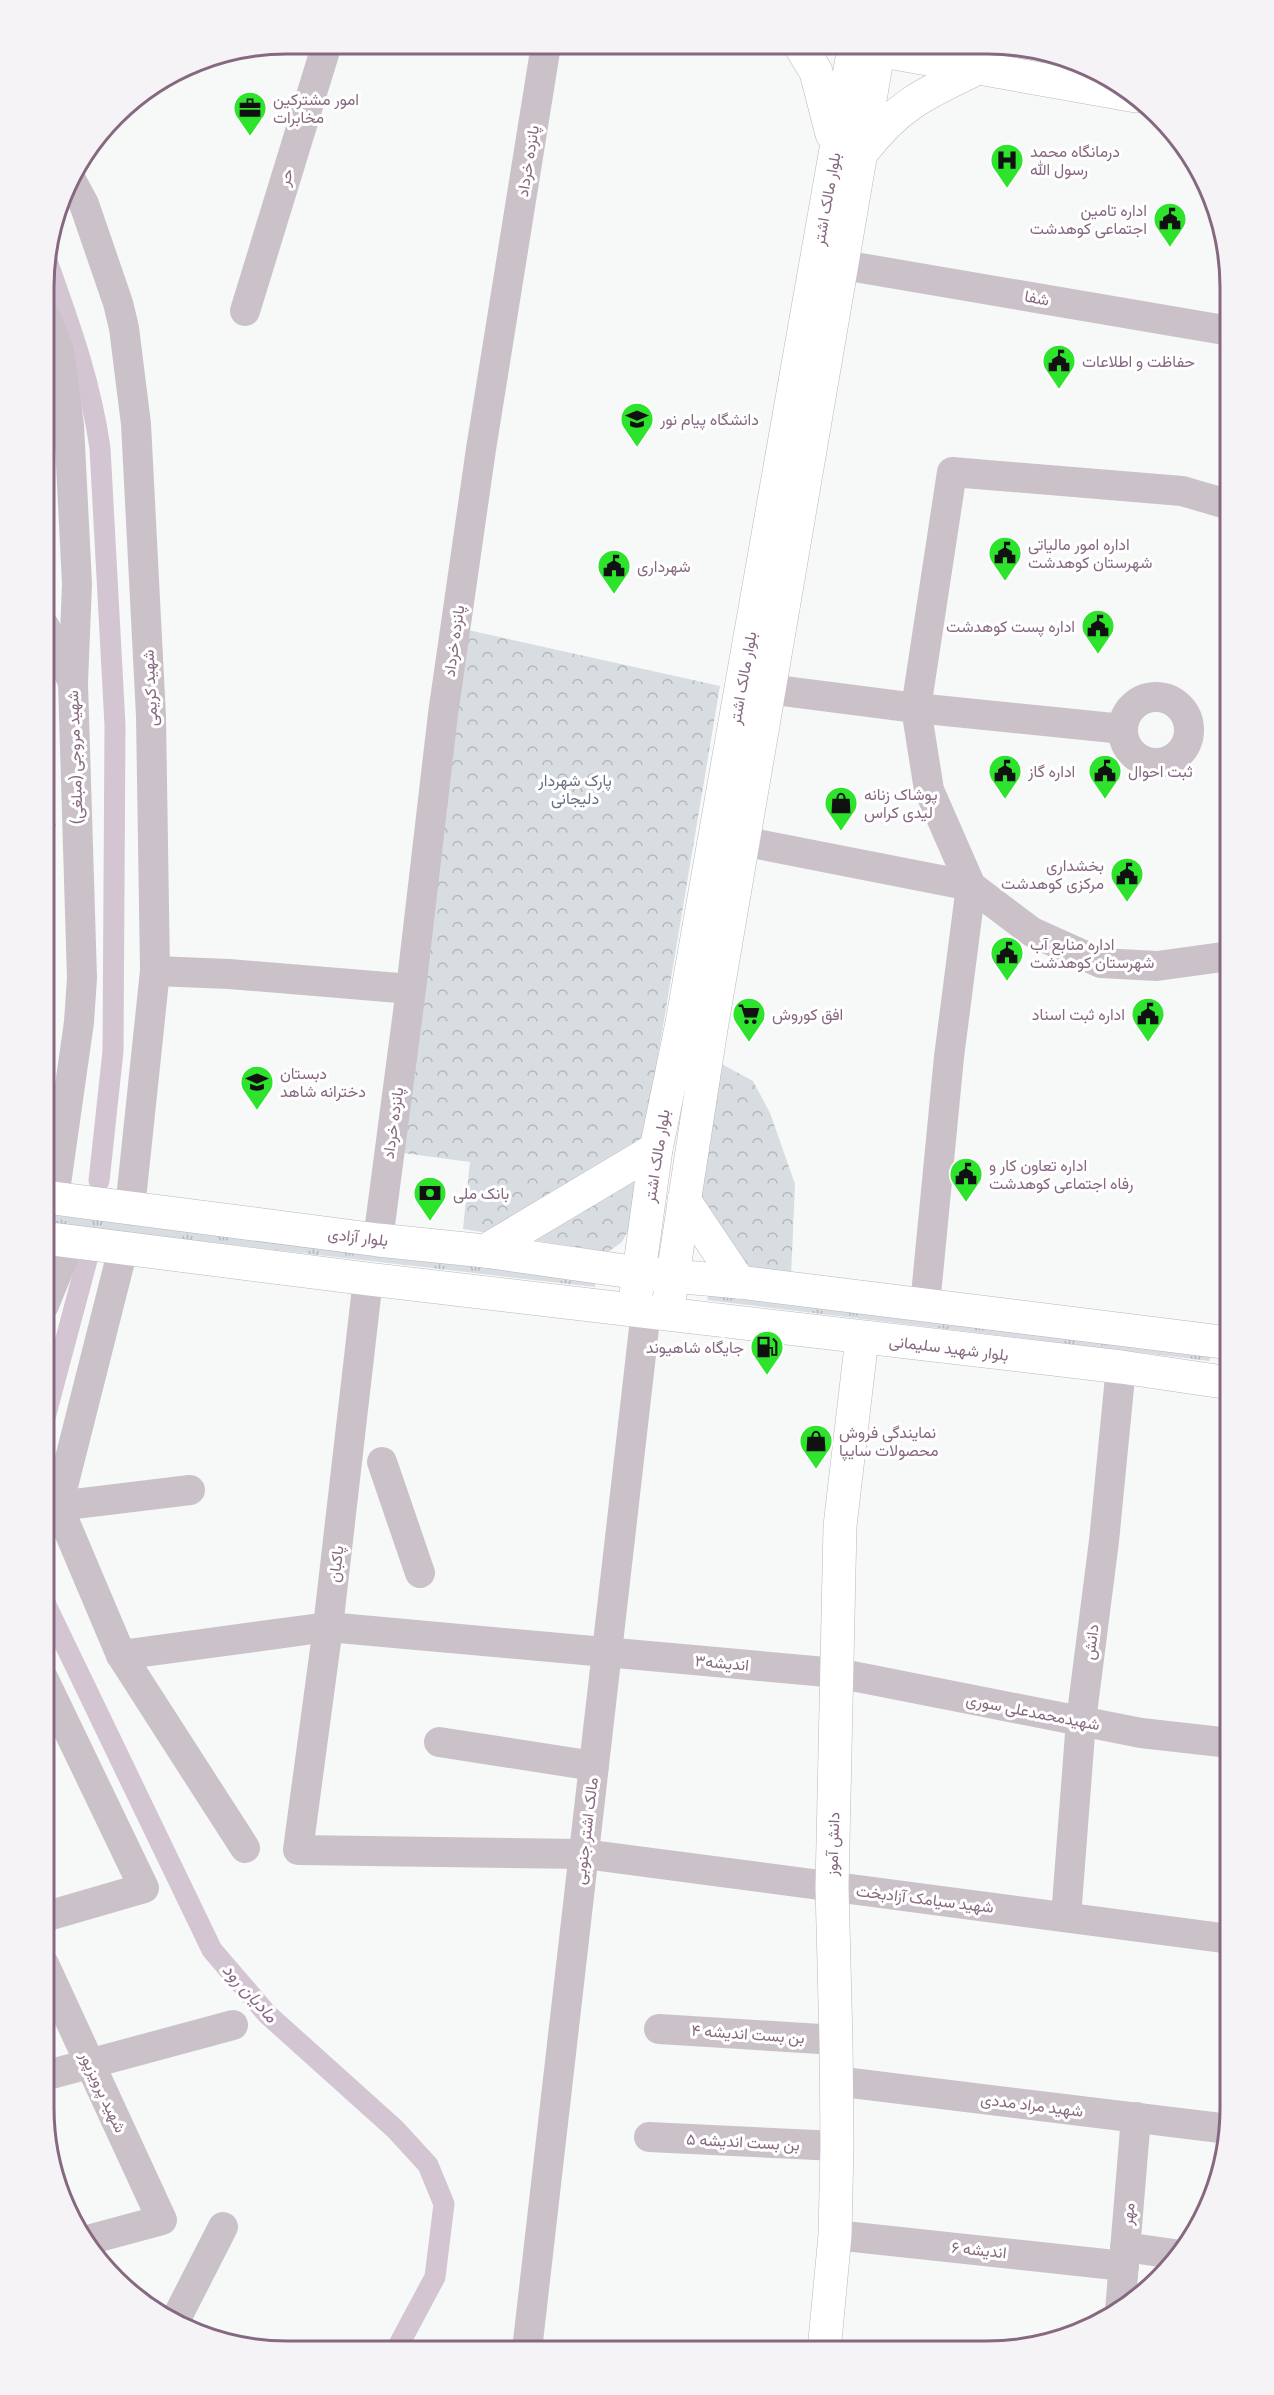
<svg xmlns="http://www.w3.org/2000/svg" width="1274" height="2395" viewBox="0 0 1274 2395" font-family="'Fira Sans Condensed',Vazirmatn,sans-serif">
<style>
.grass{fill:url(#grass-tufts)}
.park{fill:url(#park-crowns)}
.water{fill:#d3c5d1}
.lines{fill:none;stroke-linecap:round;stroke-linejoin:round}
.canal{stroke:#d3c5d1;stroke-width:21}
.major-casing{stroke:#beb5bc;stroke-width:34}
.minor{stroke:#cac2c8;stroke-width:30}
.major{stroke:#fff;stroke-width:33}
.labels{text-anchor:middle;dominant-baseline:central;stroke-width:6;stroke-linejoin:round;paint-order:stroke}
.poi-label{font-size:16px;fill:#876881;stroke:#fff;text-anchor:start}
.street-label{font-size:16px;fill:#876881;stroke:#fff}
.park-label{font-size:16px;fill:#67717e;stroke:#fff}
.water-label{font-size:18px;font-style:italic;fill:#8a6988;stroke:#fff}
.rim{fill:none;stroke:#876881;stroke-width:3}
</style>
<defs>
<pattern id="grass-tufts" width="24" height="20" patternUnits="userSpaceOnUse" patternTransform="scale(1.5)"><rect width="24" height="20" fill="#d7dde0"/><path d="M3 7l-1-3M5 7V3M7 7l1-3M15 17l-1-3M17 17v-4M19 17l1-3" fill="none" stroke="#b4b7bb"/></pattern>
<pattern id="park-crowns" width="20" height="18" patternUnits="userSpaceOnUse" patternTransform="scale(1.5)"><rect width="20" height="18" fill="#d7dde0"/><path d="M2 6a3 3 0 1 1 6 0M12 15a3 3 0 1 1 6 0" fill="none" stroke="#b4b7bb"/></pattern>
</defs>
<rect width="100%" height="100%" fill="#f6f9f8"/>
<g class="grass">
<polygon points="44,1214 596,1280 595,1287 44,1223"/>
<polygon points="710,1291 1212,1353 1209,1361 707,1300"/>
</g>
<g class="park">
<polygon points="468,630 720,686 629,1229 622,1242 608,1252 463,1229 470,1162 403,1153"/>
<polygon points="718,1062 753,1081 770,1113 795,1184 791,1277 752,1270 699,1201"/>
</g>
<polygon class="water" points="45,819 56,824 51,842 45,842"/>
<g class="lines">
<g class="canal">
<path d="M46,258C69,323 90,379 100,448L115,725L113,1051L99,1181"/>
<polyline points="44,1421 87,1260"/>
<polyline points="44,1601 212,1950 267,2014 395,2129 428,2165 444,2204 435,2277 396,2350"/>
</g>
<g class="major-casing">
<g id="major">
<polyline points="801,47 816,72 832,134"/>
<polyline points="860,47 1136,96"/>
<path d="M863,151C899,104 926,93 978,68"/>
<polyline points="45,1197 378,1240 485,1251 639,1273 739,1282 1230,1343"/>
<polyline points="684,1200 739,1282"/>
<polyline points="44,1238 368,1279 1121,1367 1230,1383"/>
<polyline points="485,1251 656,1149"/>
<polyline points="634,1309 656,1149 682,1023 854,47"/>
<polyline points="667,1313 711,1029 879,47"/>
<polyline points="824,2351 835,2235 837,2146 836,2040 832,1887 840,1526 862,1338"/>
</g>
</g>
<g class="minor">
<polyline points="70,178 84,204 118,303 124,328 136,424 151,716 155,971 130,1209"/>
<polyline points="843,265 1230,331"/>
<polyline points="245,311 327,44"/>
<polyline points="45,316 59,351 69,425 77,584 73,683 82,978 79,1022 54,1198"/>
<polyline points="45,627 72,680"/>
<polyline points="768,689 916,708 1123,729"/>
<circle cx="1156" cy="730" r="33"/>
<polyline points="742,841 971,886 949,1057 925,1305"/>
<polyline points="1230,956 1157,966 1101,963 1032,932 971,886 929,790 916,708 952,472 1182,491 1230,505"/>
<polyline points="155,971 229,974 411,989"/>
<polyline points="378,1240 411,989 443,714 481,449 546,45"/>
<polyline points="123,1249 58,1506 121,1655 245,1848"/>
<polyline points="368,1279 328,1627 298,1850 584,1854 1230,1939"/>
<polyline points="44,1305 70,1241"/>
<polyline points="382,1462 420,1573"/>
<polyline points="58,1506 190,1490"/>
<polyline points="121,1655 328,1627 837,1673 1141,1733 1230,1743"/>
<polyline points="439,1742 594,1766"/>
<polyline points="44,1917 144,1888 44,1680"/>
<polyline points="1066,1917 1081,1721 1104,1541 1121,1367"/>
<polyline points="44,1964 162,2220 84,2241"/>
<polyline points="659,2029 836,2040"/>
<polyline points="44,2076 233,2025"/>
<polyline points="835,2081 1229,2129"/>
<polyline points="649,2137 837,2146"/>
<polyline points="835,2235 1124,2266"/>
<polyline points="1125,2247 1181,2255"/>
<polyline points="1120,2311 1136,2117"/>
<polyline points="175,2321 223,2227"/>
<polyline points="527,2350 646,1311"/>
</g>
<use href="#major" class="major"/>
</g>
<defs>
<g id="office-pin" transform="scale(1.725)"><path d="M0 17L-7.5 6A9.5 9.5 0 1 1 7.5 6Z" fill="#2de32c" stroke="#fff"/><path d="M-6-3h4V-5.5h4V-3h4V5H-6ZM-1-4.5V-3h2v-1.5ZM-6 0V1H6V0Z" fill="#111"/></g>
<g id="hospital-pin" transform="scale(1.725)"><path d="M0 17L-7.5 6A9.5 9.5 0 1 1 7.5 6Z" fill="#2de32c" stroke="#fff"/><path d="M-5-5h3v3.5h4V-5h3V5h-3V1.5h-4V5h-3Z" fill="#111"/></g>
<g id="civic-pin" transform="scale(1.725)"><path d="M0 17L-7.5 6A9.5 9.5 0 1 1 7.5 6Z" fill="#2de32c" stroke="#fff"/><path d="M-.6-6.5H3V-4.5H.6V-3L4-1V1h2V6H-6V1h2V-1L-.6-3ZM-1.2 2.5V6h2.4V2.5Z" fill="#111"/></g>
<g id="university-pin" transform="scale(1.725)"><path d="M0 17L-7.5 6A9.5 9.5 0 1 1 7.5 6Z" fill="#2de32c" stroke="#fff"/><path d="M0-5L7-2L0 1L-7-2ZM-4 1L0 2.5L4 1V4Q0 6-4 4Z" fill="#111"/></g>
<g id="shop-pin" transform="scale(1.725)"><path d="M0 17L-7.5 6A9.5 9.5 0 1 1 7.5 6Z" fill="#2de32c" stroke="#fff"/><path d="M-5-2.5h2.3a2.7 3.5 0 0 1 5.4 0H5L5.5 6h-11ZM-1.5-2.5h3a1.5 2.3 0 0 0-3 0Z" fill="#111"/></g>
<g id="supermarket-pin" transform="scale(1.725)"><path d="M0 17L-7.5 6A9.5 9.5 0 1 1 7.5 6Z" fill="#2de32c" stroke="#fff"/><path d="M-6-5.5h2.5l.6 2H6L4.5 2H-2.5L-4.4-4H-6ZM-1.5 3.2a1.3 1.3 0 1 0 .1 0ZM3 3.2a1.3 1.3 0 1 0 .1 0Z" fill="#111"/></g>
<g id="school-pin" transform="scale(1.725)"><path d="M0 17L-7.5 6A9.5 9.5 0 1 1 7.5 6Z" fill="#2de32c" stroke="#fff"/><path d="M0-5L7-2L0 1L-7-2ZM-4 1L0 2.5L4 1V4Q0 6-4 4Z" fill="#111"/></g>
<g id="bank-pin" transform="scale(1.725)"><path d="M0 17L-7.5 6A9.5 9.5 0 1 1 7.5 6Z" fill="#2de32c" stroke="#fff"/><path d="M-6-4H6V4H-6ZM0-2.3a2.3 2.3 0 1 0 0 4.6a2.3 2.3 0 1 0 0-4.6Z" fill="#111"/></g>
<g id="fuel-pin" transform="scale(1.725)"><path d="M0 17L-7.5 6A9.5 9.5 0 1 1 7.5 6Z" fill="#2de32c" stroke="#fff"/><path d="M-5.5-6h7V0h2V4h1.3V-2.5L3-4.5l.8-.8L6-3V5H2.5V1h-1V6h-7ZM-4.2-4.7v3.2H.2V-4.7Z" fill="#111"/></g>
</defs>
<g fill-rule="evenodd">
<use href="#office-pin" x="250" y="108"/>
<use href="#hospital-pin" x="1007" y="160"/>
<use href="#civic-pin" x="1170" y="219"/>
<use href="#civic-pin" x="1059" y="361"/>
<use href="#university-pin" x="637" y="419"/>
<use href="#civic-pin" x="1005" y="553"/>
<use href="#civic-pin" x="614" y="566"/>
<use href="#civic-pin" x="1098" y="626"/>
<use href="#civic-pin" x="1005" y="771"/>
<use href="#civic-pin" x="1105" y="771"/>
<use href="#shop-pin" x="841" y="803"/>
<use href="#civic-pin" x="1127" y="874"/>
<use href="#civic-pin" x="1007" y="953"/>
<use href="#supermarket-pin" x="749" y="1014"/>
<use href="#civic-pin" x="1148" y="1014"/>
<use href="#school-pin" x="257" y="1082"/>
<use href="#civic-pin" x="966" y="1174"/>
<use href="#bank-pin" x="430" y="1193"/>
<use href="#fuel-pin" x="767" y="1347"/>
<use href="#shop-pin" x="816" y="1441"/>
</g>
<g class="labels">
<g class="poi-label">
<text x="273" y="99">امور مشترکین<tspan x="273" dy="18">مخابرات</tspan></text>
<text x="1030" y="151">درمانگاه محمد<tspan x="1030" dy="18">رسول الله</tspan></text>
<text x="1147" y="210" text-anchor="end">اداره تامین<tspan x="1147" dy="18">اجتماعی کوهدشت</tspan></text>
<text x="1082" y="361">حفاظت و اطلاعات</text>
<text x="660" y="419">دانشگاه پیام نور</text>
<text x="1028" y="544">اداره امور مالیاتی<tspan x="1028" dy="18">شهرستان کوهدشت</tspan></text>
<text x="637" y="566">شهرداری</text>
<text x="1075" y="626" text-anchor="end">اداره پست کوهدشت</text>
<text x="1028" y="771">اداره گاز</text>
<text x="1128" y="771">ثبت احوال</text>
<text x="864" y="794">پوشاک زنانه<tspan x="864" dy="18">لیدی کراس</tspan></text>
<text x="1104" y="865" text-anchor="end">بخشداری<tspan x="1104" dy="18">مرکزی کوهدشت</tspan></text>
<text x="1030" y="944">اداره منابع آب<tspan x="1030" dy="18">شهرستان کوهدشت</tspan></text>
<text x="772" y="1014">افق کوروش</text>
<text x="1125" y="1014" text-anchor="end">اداره ثبت اسناد</text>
<text x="280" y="1073">دبستان<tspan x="280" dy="18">دخترانه شاهد</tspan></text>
<text x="989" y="1165">اداره تعاون کار و<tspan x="989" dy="18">رفاه اجتماعی کوهدشت</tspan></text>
<text x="453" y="1193">بانک ملی</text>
<text x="744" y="1347" text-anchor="end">جایگاه شاهیوند</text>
<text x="839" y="1432">نمایندگی فروش<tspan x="839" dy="18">محصولات سایپا</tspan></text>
</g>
<g class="street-label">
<text transform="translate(528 161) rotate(-81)">پانزده خرداد</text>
<text transform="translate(286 177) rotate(-73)">حر</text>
<text transform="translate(827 199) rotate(-80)">بلوار مالک اشتر</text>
<text transform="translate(1037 298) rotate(10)">شفا</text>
<text transform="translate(454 641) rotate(-82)">پانزده خرداد</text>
<text transform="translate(743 678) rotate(-80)">بلوار مالک اشتر</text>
<text transform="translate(150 688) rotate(-93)">شهید کریمی</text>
<text transform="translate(75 757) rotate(-92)">شهید مروجی (مبلغی)</text>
<text transform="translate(393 1123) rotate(-82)">پانزده خرداد</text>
<text transform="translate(657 1156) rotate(-81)">بلوار مالک اشتر</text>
<text transform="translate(358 1237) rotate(7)">بلوار آزادی</text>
<text transform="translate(949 1348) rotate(7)">بلوار شهید سلیمانی</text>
<text transform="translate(336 1564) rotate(-83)">پاکبان</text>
<text transform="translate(1091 1642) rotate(-83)">دانش</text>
<text transform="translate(722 1663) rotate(5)">اندیشه۳</text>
<text transform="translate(1033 1712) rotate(11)">شهیدمحمدعلی سوری</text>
<text transform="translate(586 1831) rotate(-83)">مالک اشتر جنوبی</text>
<text transform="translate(833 1844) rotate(-88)">دانش آموز</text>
<text transform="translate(925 1899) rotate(7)">شهید سیامک آزادبخت</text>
<text transform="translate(748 2034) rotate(4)">بن بست اندیشه ۴</text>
<text transform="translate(103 2092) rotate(65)">شهید پرویزپور</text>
<text transform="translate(1032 2105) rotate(7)">شهید مراد مددی</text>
<text transform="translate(743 2142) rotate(3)">بن بست اندیشه ۵</text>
<text transform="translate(1128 2214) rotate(-85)">مهر</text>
<text transform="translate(979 2250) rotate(6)">اندیشه ۶</text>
</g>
<g class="park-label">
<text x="575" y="780">پارک شهردار<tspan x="575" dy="18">دلیجانی</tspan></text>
</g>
<g class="water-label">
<text transform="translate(250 1993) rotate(48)">مادیان رود</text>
</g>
</g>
<path d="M0 0H1274V2395H0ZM287 54H987A233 233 0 0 1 1220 287V2108A233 233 0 0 1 987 2341H287A233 233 0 0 1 54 2108V287A233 233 0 0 1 287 54Z" fill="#f5f3f5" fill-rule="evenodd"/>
<path class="rim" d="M287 54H987A233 233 0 0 1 1220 287V2108A233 233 0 0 1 987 2341H287A233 233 0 0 1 54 2108V287A233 233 0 0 1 287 54Z"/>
</svg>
